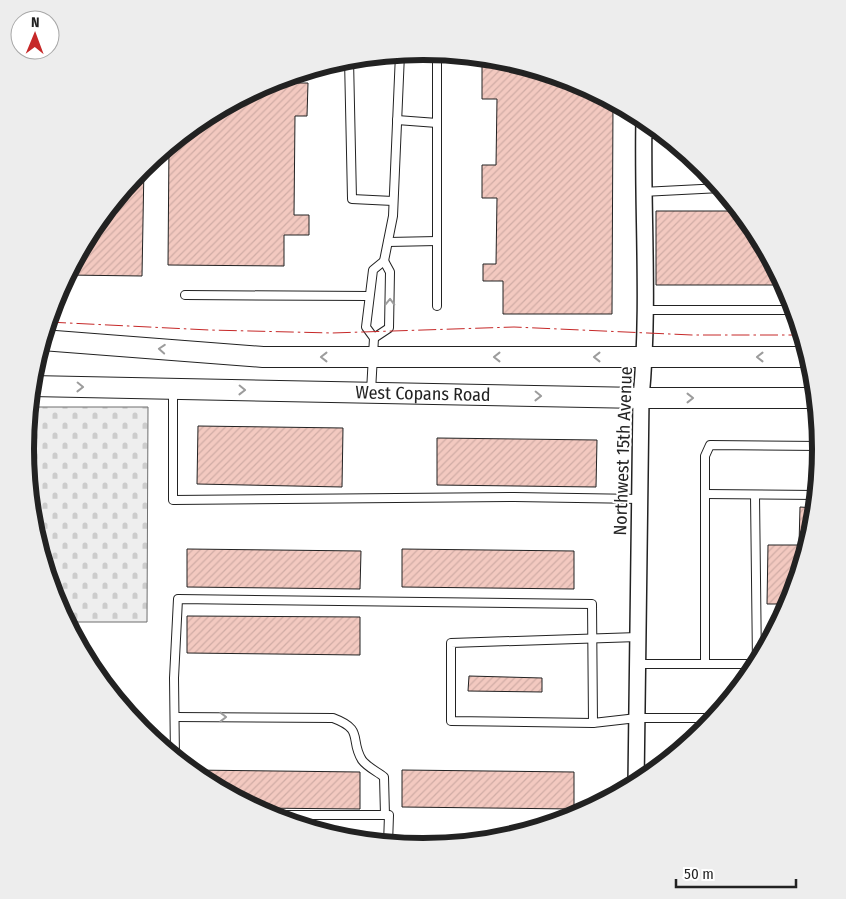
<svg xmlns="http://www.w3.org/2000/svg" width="846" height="899" viewBox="0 0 846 899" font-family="'Fira Sans Condensed',sans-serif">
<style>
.cemetery{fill:url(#cemetery-stones);stroke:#6f6f6f}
.building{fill:url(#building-hatch);stroke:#222}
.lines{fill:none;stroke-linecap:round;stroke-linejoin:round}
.lane-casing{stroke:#222;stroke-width:10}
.street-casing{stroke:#222;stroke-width:18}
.secondary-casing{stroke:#222;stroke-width:22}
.lane{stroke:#fff;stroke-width:8}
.street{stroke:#fff;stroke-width:15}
.secondary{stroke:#fff;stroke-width:20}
.power{stroke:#c62828;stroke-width:1;stroke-dasharray:18 4 2.5 4;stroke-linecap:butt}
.oneway{stroke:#9c9c9c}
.labels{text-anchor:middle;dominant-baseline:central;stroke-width:4;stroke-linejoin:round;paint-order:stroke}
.street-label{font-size:18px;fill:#222;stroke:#fff}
.rim{fill:none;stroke:#222;stroke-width:6}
</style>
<defs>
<pattern id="cemetery-stones" width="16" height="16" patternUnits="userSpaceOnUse" patternTransform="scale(1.25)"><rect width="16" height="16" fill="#eee"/><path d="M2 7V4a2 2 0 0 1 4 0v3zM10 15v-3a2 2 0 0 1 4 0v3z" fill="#ccc"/></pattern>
<pattern id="building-hatch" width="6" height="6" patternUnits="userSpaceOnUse" patternTransform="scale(1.25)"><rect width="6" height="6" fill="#f3c9c0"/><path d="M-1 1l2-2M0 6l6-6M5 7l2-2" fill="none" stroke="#d0aca5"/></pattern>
</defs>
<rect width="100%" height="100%" fill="#fff"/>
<path class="cemetery" d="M29,407H148L147,622H66C41,574 25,504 25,449C25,435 28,421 29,407Z"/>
<g class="building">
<polygon points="496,59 576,82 613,102 612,314 503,314 503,281 483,281 483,264 496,264 497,198 482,198 482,165 496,165 497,99 482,99 482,66 496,66"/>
<polygon points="295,74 295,83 308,83 307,116 295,116 294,215 309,215 309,235 284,235 284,266 168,265 169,145 202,118 271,82"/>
<polygon points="144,166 142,276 67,275 89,234 101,234 102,217"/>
<polygon points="656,211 739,211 754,229 784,285 656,285"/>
<polygon points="198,426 343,428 342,487 197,484"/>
<polygon points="437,438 597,440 596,487 437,485"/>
<polygon points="800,507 815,508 813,527 791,602 790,604 767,604 768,545 799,545"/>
<polygon points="187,549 361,551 360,589 187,587"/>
<polygon points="402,549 574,551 574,589 402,587"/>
<polygon points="187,616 360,617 360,655 187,653"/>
<polygon points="469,676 542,678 542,692 468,691"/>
<polygon points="190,770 360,772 360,809 254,808 202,780"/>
<polygon points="402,770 574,772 574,809 402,807"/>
</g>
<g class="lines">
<g class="lane-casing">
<g id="lane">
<polyline points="349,59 352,199 393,201"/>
<polyline points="397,120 437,123"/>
<polyline points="644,134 663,134"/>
<polyline points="642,192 721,188"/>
<polyline points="388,242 437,241"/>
<polyline points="185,295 369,296"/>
<polyline points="437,306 437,53"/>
<polyline points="644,310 795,310"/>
<polyline points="374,338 389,328 390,272 384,261"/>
<polyline points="173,391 173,500 514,497 640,499"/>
<polyline points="371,391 374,338 366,327 373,270 384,261 393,216 400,54"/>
<polyline points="705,494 817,495"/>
<polyline points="755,495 757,664"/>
<polyline points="638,664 757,664"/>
<polyline points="705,664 705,456 710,445 821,446"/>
<path d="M175,717L333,718C365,730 349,739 362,760C367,767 378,772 384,777L385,815"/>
<polyline points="593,723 451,721 451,643 638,637"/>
<polyline points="175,758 174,678 178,599 592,604 593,723 637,718 715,718"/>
<polyline points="266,815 389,815 388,844"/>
</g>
</g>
<g class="street-casing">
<path id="street" d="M636,785L641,398C650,306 642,212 644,119"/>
</g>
<g class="secondary-casing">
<g id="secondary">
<polyline points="42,340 263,357 809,357"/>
<path id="s1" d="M31,386L641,398H816"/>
</g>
</g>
<use href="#lane" class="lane"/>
<use href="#street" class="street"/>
<use href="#secondary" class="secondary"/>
<polyline class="power" points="48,322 209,330 332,333 514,327 692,335 802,335"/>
</g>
<defs><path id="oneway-chevron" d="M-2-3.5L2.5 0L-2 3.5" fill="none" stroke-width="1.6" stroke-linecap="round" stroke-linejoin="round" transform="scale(1.25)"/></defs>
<g class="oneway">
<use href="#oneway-chevron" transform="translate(390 302) rotate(-89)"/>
<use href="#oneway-chevron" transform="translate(162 349) rotate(-176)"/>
<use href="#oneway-chevron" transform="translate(324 357) rotate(-180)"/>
<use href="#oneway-chevron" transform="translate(497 357) rotate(180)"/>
<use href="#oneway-chevron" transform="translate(597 357) rotate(180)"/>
<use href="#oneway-chevron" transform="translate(760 357) rotate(-180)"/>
<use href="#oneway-chevron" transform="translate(80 387) rotate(1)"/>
<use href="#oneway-chevron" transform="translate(242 390) rotate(1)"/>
<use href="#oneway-chevron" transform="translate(538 396) rotate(1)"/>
<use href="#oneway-chevron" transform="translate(690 398)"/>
<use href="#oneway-chevron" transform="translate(223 717)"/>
</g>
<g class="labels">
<g class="street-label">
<text stroke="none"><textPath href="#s1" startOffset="392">West Copans Road</textPath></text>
<text transform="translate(623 451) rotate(-88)">Northwest 15th Avenue</text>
</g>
</g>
<path d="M0 0H846V899H0ZM34 449a389 389 0 1 1 778 0a389 389 0 1 1-778 0Z" fill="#ededed" fill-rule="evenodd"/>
<path class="rim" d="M34 449a389 389 0 1 1 778 0a389 389 0 1 1-778 0Z"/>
<g transform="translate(35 35) rotate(1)"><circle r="24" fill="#ffffff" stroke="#a7a7a7"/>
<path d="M0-4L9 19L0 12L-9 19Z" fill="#c62828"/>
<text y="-8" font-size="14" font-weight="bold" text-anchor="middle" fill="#222222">N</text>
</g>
<path d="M676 879v8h120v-8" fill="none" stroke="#222222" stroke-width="2.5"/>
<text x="684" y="879" font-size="15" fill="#222222" stroke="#ffffff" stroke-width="4" paint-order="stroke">50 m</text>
</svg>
